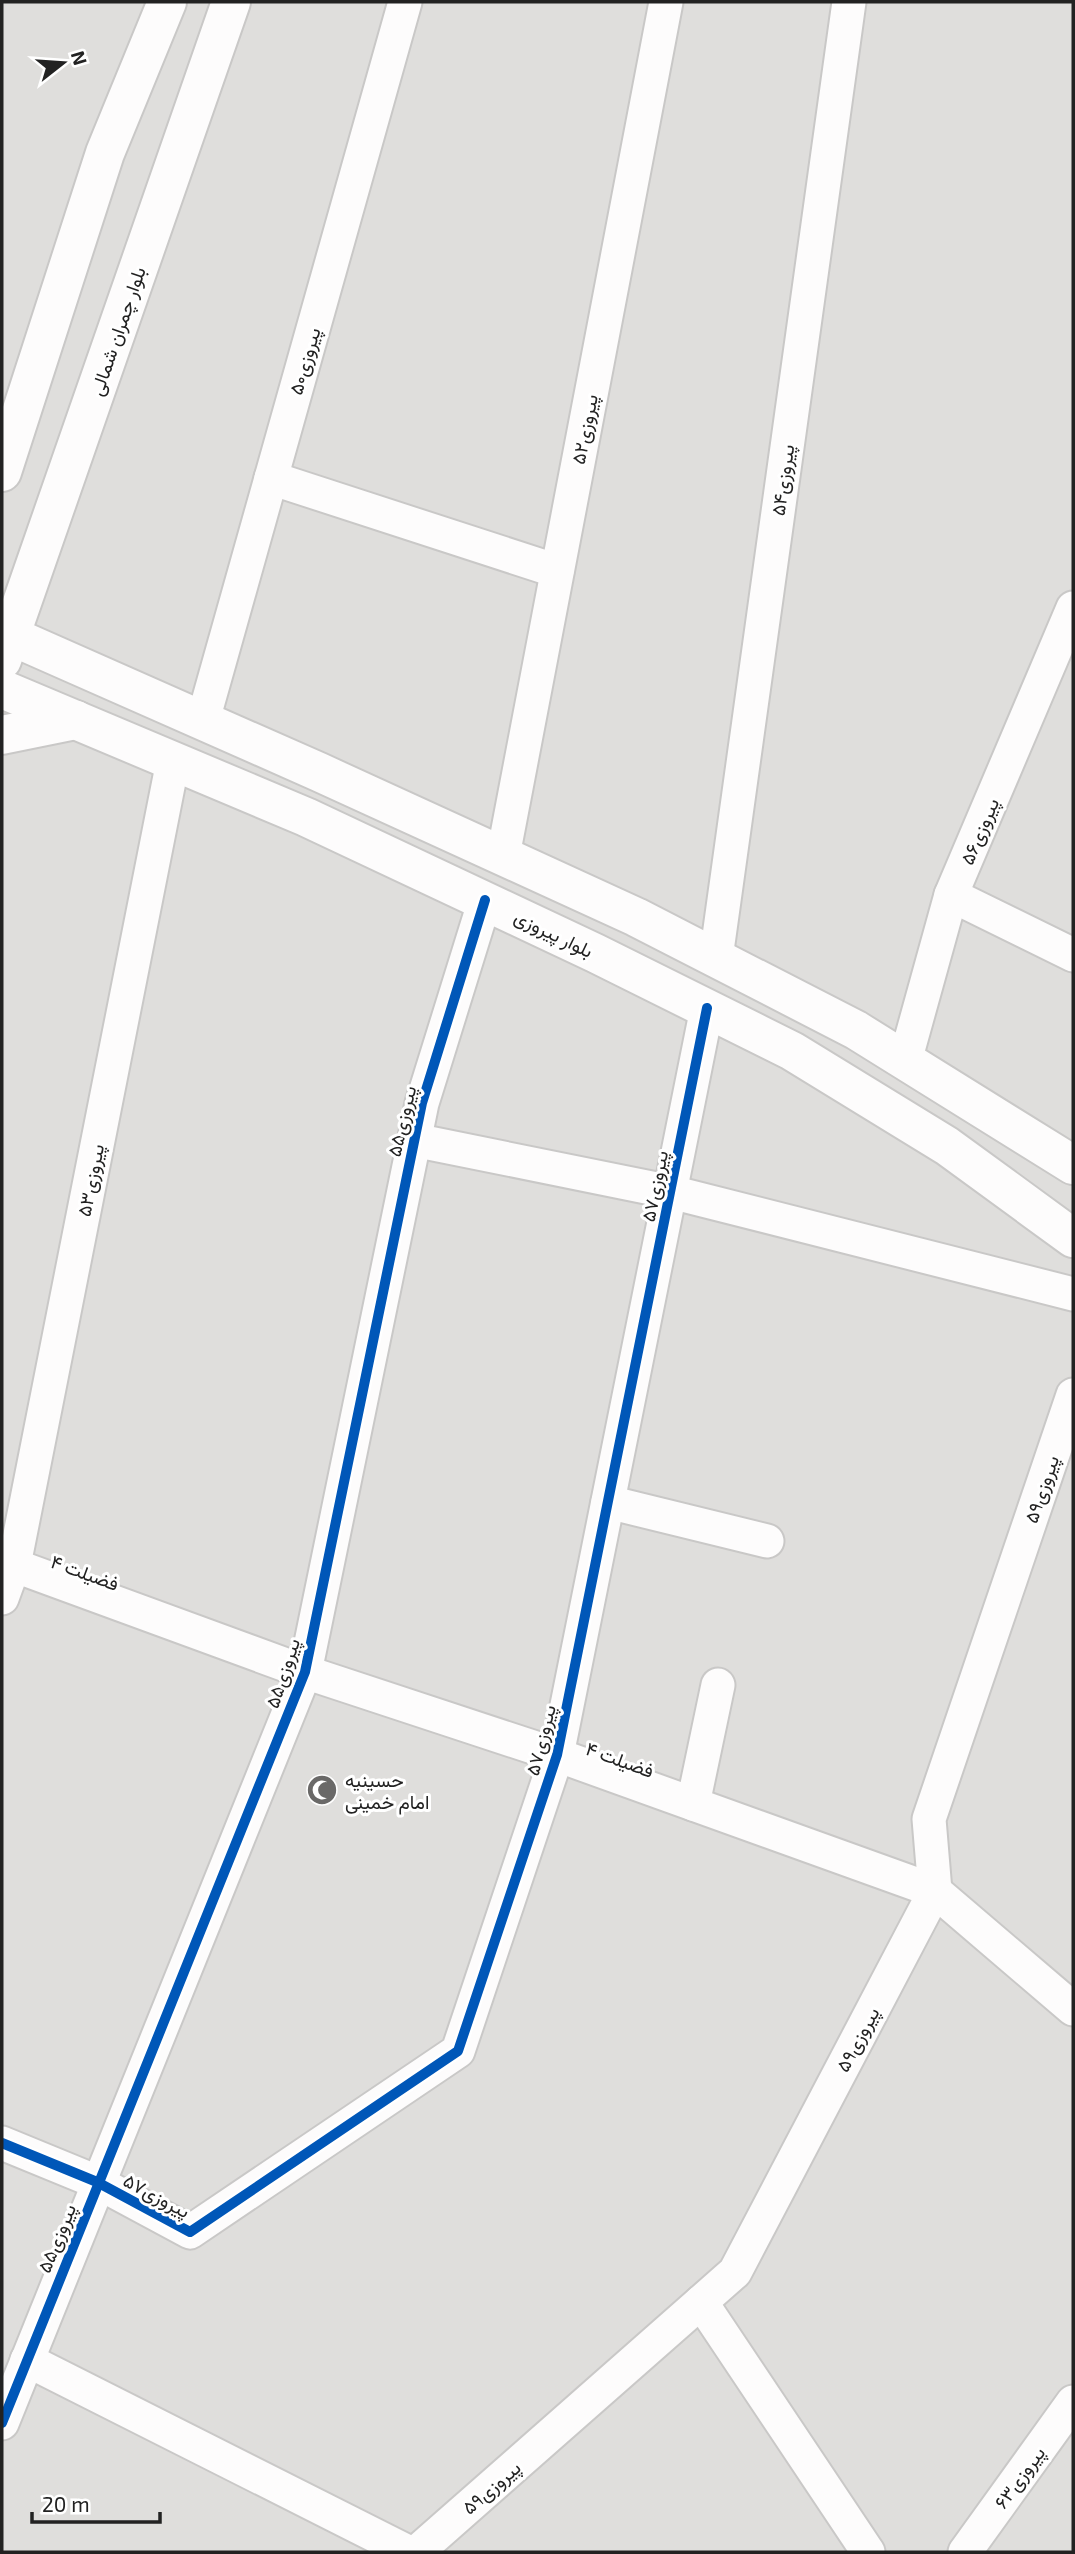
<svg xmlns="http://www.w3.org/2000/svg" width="1075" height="2554" viewBox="0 0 1075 2554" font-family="'Exo 2',Vazirmatn,sans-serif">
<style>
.residential{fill:#dfdedc}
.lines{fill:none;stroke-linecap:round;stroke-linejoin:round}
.minor-casing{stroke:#c9c8c7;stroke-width:37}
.tertiary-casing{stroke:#c9c8c7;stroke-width:42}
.minor{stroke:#fdfcfc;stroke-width:33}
.tertiary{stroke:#fdfcfc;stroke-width:38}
.cycleway-casing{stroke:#fff;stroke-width:15}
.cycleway{stroke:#0057b8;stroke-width:10}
.labels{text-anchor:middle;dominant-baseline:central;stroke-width:6;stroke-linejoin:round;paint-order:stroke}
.street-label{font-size:19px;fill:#222;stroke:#fff}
.poi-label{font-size:19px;fill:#222;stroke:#fff;text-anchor:start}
</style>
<rect width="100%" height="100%" fill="#f0eeeb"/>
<rect class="residential" x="2" y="2" width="1071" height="2550"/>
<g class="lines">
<g class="minor-casing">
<g id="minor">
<polyline points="271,478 557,571"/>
<polyline points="203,720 405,2"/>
<polyline points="503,856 666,2"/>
<polyline points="951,895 1073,955"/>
<polyline points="716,958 849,2"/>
<polyline points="905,1061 951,895 1073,608"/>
<polyline points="414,1140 671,1192 1073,1294"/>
<polyline points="608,1502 767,1541"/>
<polyline points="2,1561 305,1672 557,1755 935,1891 1073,2009"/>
<polyline points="2,1598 14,1565 173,761"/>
<polyline points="693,1804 718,1685"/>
<polyline points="2,2143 97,2182 190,2232 458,2051 557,1755 707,1008"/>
<polyline points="701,2302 868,2552"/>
<polyline points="27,2360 408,2552"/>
<polyline points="2,2423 305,1672 422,1103 485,900"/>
<polyline points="417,2552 735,2272 935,1891 929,1819 1073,1395"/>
<polyline points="965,2552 1073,2402"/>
</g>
</g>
<g class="tertiary-casing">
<g id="tertiary">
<polyline points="2,472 105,153 167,2"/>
<polyline points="2,632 319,772 636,917 856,1030 1073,1165"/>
<polyline points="2,660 231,2"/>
<polyline points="2,689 306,817 595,953 792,1051 947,1146 1073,1238"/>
<polyline points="2,735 76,720"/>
</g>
</g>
<use href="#minor" class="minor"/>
<use href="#tertiary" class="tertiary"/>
<g class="cycleway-casing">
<g id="cycleway">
<polyline points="2,2143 97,2182 190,2232 458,2051 557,1755 707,1008"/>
<polyline points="2,2423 305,1672 422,1103 485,900"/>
</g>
</g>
<use href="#cycleway" class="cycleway"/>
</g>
<defs>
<g id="mosque-disc" transform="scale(1.575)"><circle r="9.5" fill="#6a6968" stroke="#fff"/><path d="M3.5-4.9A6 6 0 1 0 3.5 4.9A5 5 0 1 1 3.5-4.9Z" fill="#fff"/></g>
</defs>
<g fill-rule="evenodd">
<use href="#mosque-disc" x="322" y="1790"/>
</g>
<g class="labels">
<g class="street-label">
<text transform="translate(117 331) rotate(-71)">بلوار چمران شمالی</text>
<text transform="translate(304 361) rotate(-74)">پیروزی۵۰</text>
<text transform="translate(584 429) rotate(-79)">پیروزی۵۲</text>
<text transform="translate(782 480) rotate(-82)">پیروزی۵۴</text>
<text transform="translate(979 831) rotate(-67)">پیروزی۵۶</text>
<text transform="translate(554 933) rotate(26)">بلوار پیروزی</text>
<text transform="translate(401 1121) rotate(-77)">پیروزی۵۵</text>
<text transform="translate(90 1180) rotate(-79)">پیروزی۵۳</text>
<text transform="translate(654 1186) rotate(-79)">پیروزی۵۷</text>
<text transform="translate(1041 1489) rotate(-71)">پیروزی۵۹</text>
<text transform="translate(85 1572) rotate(20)">فضیلت ۴</text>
<text transform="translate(282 1673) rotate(-72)">پیروزی۵۵</text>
<text transform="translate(540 1740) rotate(-76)">پیروزی۵۷</text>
<text transform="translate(620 1759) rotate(20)">فضیلت ۴</text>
<text transform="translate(857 2039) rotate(-62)">پیروزی۵۹</text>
<text transform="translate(157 2195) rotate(28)">پیروزی۵۷</text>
<text transform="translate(56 2238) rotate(-68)">پیروزی۵۵</text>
<text transform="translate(1019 2477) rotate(-54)">پیروزی۶۳</text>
<text transform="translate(491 2487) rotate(-41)">پیروزی۵۹</text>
</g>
<g class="poi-label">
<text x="345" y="1779">حسینیه<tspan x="345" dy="22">امام خمینی</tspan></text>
</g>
</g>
<rect width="1075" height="2554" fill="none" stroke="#222222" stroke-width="7"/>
<g transform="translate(63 63) rotate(73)" stroke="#ffffff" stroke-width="5" paint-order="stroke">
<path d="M0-5L12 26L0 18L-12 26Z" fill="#222222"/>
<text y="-10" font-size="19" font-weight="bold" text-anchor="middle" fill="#222222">N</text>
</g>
<path d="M32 2512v10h128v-10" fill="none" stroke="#222222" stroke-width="3.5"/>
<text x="42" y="2512" font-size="21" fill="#222222" stroke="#ffffff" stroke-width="5" paint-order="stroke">20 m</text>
</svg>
